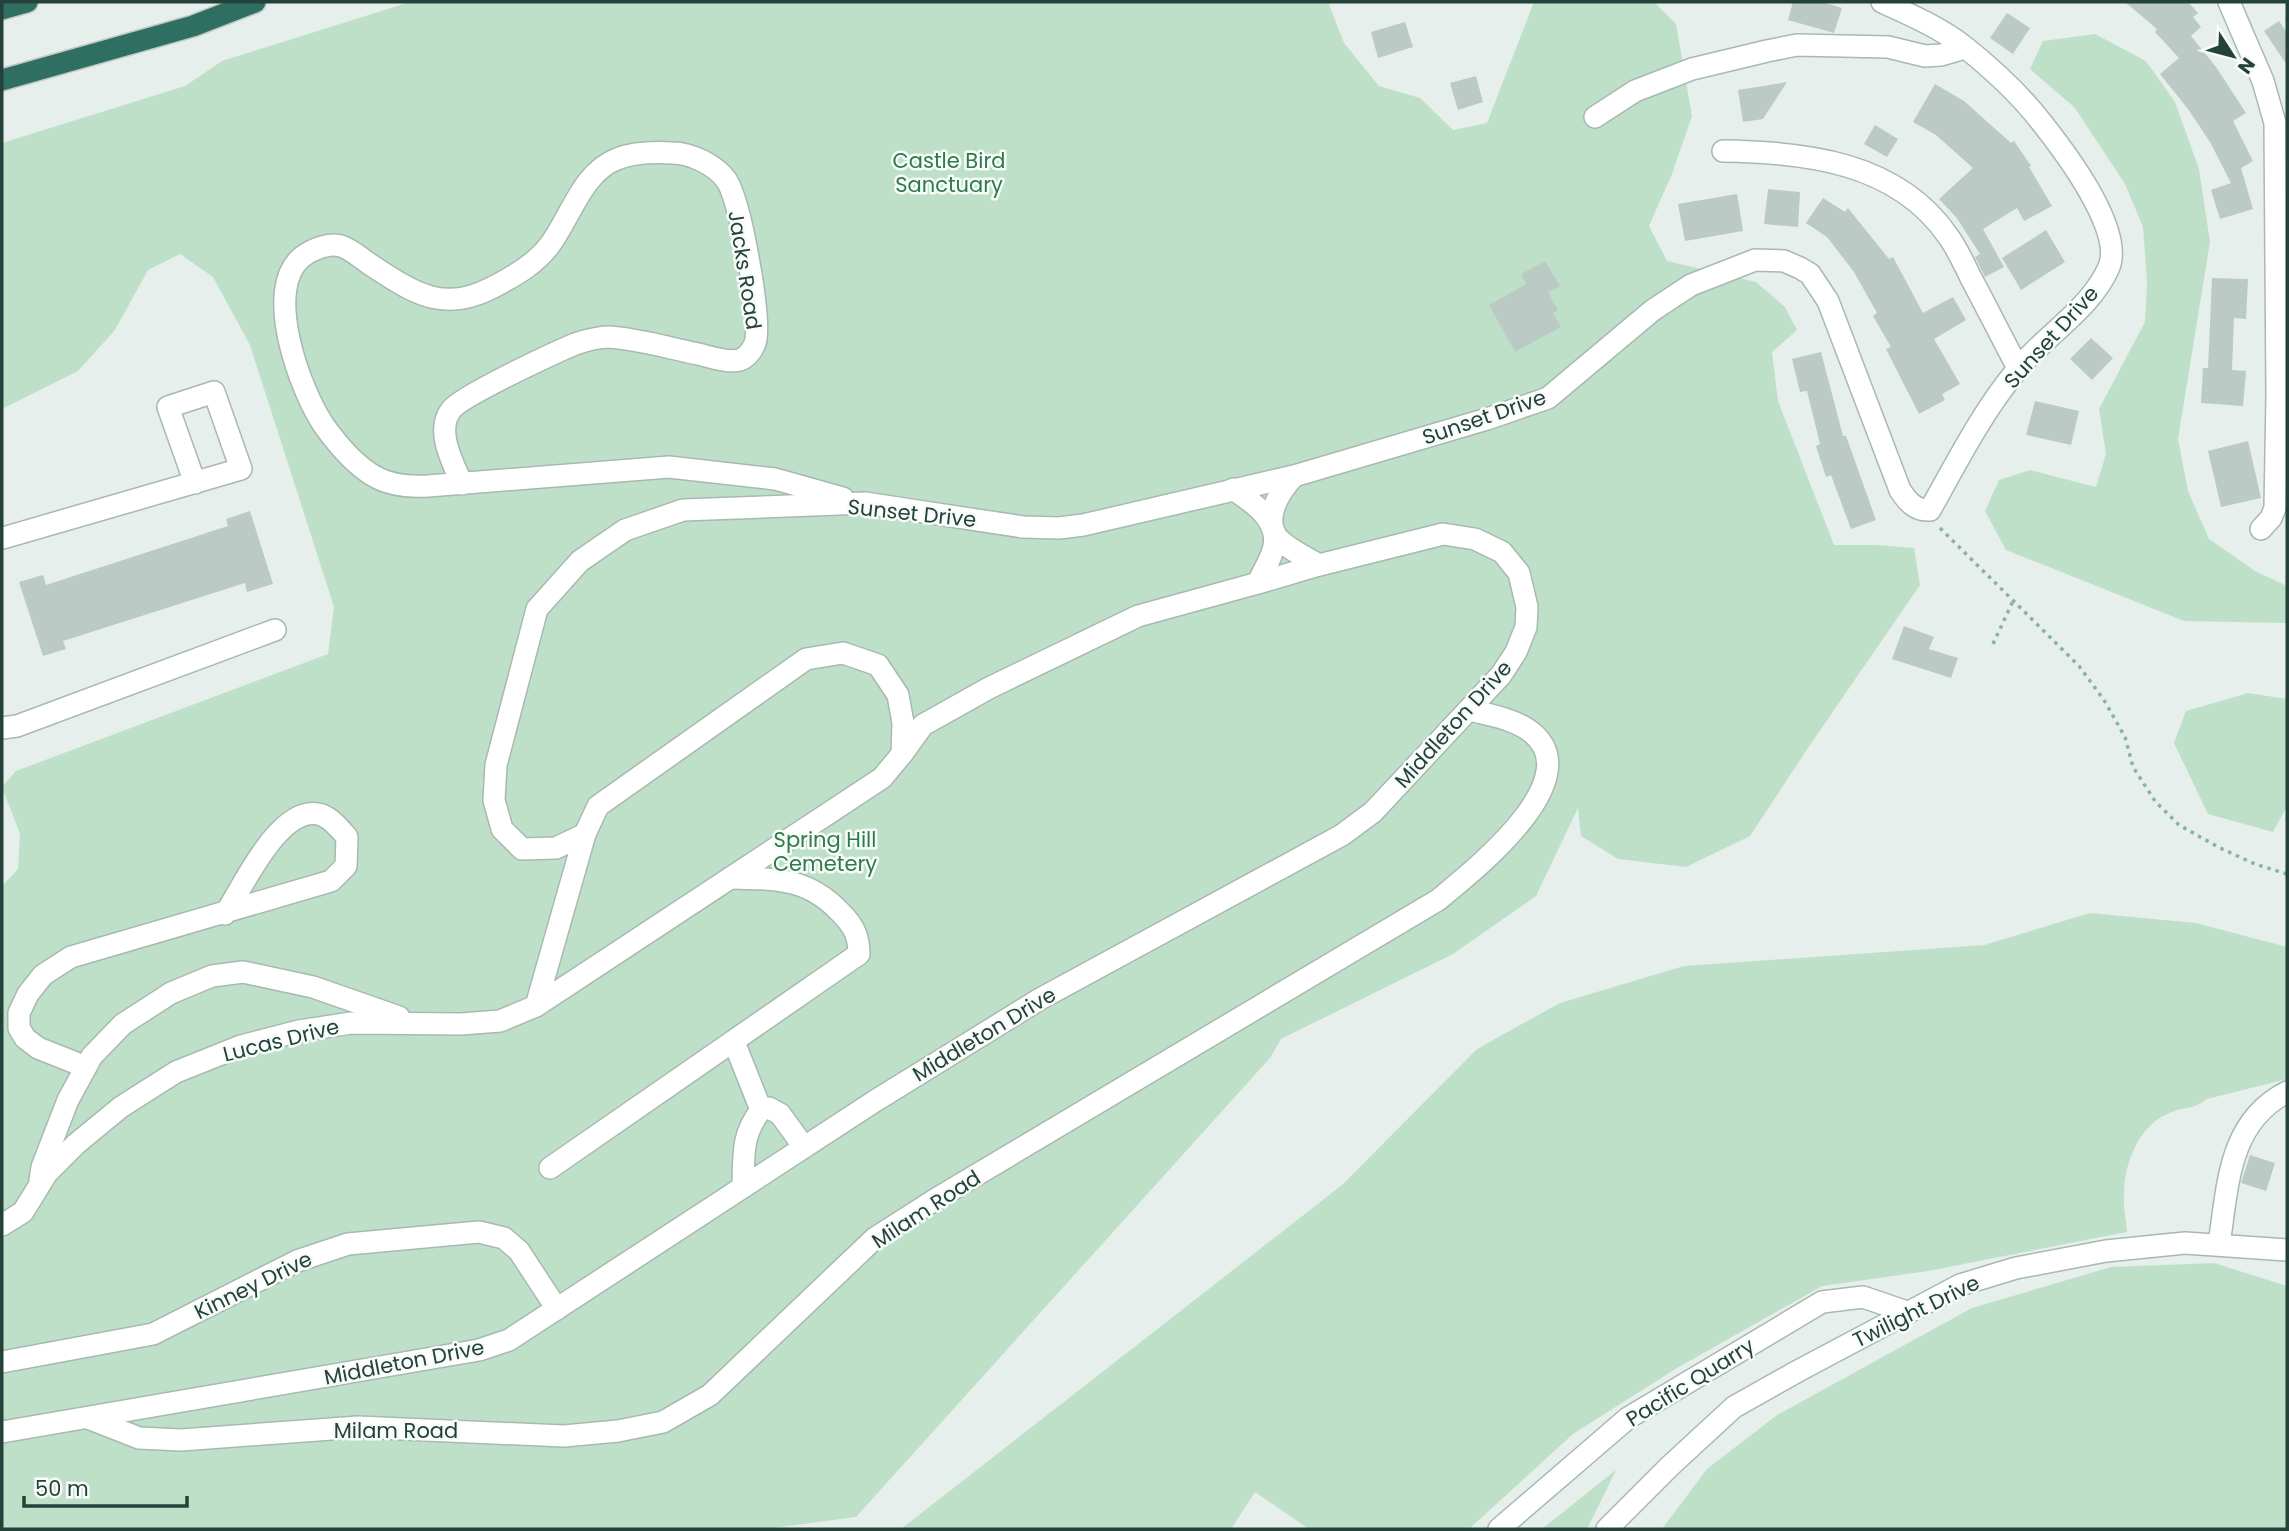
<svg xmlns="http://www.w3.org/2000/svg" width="2289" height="1531" viewBox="0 0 2289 1531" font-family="Poppins,sans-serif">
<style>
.green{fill:#bfe0c8}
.building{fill:#bbcac4}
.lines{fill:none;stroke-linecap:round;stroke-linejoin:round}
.minor-casing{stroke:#a8b8b2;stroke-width:24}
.highway-casing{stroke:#c2cac8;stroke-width:24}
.path{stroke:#86b3a5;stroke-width:3.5;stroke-dasharray:3.5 5;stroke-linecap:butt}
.minor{stroke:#fff;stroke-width:21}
.highway{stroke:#2f6f62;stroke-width:21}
.labels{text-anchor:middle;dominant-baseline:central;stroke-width:5;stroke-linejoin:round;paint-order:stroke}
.park-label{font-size:21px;fill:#2d7a4b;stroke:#f7fbf9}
.street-label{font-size:21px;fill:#24423a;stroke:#f7fbf9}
</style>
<rect width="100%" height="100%" fill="#e6efeb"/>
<g class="green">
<polygon points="410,2 1328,2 1344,43 1379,86 1420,98 1453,130 1487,123 1534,2 1654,2 1676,24 1692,116 1672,174 1649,226 1667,261 1756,282 1785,307 1797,330 1772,352 1778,401 1834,545 1876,545 1914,548 1920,585 1810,745 1750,836 1686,867 1618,859 1581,836 1578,808 1536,896 1453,954 1281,1039 1270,1058 856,1517 766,1529 2,1529 2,886 18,869 20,834 2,787 16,771 328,654 334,607 250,345 213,277 180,254 148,270 115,330 78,371 2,409 2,143 185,86 222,61"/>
<polygon points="2095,34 2146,61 2175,102 2199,169 2210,242 2178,439 2188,491 2209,539 2255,571 2287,586 2287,623 2184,621 2006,550 1985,511 1999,480 2030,470 2096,487 2106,454 2099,409 2145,322 2147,282 2143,227 2125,184 2075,108 2030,69 2043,41"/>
<polygon points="2248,693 2287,699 2287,806 2273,832 2208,814 2174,743 2186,711"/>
<path d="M2090,913L2196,923L2287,947V1079L2207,1099C2193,1110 2187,1106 2172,1112C2140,1123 2124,1162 2124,1193C2123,1206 2126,1220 2127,1232L1928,1271L1822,1286L1677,1368L1573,1434L1469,1529H1309L1255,1492L1231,1529H901L1342,1185L1477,1049L1560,1003L1684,966L1984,945Z"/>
<polygon points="2214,1263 2287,1286 2287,1529 1662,1529 1707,1469 1777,1415 1972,1308 2111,1267"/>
<polygon points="1616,1470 1587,1529 1542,1529"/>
</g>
<g class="building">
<polygon points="1793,2 1822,2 1842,8 1834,33 1788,20"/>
<polygon points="2125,2 2188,2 2198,13 2193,17 2201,27 2191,36 2216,67 2246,113 2233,121 2253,161 2241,168 2253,209 2220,219 2211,190 2231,183 2210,142 2188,109 2160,74 2179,58 2155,32 2157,29"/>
<polygon points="2007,13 2030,28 2013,54 1990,38"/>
<polygon points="2279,21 2287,33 2287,65 2264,31"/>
<polygon points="1405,22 1413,47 1378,58 1371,32"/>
<polygon points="1476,76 1483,102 1458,110 1450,83"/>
<polygon points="1787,82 1763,119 1743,122 1738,90"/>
<polygon points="1935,84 1964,101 2011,143 2014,141 2031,166 2029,167 2052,206 2024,221 2017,208 1983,229 2004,267 1985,277 1975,257 1980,254 1956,217 1939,199 1973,168 1936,135 1913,122"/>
<polygon points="1875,125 1898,139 1887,157 1864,144"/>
<polygon points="1768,189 1800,192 1798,227 1764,224"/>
<polygon points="1737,194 1743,231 1685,241 1678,204"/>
<polygon points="1823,198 1845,212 1848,208 1889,259 1893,257 1923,313 1953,297 1966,320 1934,339 1960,384 1942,394 1945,400 1919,414 1886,349 1891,347 1873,316 1877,313 1854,272 1827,237 1806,223"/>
<polygon points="2046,230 2065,262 2021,290 2002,258"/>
<polygon points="1545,261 1560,286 1548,292 1558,310 1553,313 1561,327 1515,352 1489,305 1526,284 1521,274"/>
<polygon points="2212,278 2248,279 2246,319 2234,318 2232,370 2246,371 2243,406 2201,403 2203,368 2208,368"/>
<polygon points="2091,338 2113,358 2092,380 2070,359"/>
<polygon points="1821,352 1843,436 1846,436 1876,520 1851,529 1831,475 1826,477 1816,446 1820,444 1807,391 1800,392 1792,359"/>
<polygon points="2035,401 2079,411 2071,445 2026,435"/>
<polygon points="2248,441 2261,498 2221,507 2208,451"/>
<polygon points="250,511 273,584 247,592 245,583 63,641 66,649 43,656 19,582 43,575 46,585 228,526 226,519"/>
<polygon points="1904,626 1934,637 1929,649 1958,658 1951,678 1892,659"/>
<polygon points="2250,1155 2275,1163 2266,1191 2241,1183"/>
</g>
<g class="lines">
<g class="minor-casing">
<g id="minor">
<polyline points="2229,2 2263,81 2275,123 2277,396 2275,508 2271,518 2261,529"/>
<polyline points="1595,117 1635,91 1692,69 1767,51 1797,45 1888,47 1925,56 1941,55 1965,48"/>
<path d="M1723,151C1805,152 1897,162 1948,236C1957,248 1964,264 1971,278C1987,308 2002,338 2018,368"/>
<path d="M462,484C453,463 435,431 451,410C461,396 554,353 575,344C584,341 598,337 609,337C639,339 669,348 698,354C711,357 728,363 740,360C748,357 755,347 756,339C760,312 741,204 727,181C716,165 691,153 672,153C654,152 634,152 617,159C582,172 570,219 549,246C536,263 518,274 499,284C446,314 418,296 371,265C362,259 351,249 341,246C329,242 311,250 302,257C262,289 301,393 325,427C338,445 355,465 374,476C391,486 410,487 428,486L669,467L775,479L843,498"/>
<polyline points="2,538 3,538 241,469 214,392 168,407 195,483"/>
<polyline points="1258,583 1319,565"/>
<polyline points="2,728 17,726 275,630"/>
<path d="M902,754L923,725L989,688L1138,616L1258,583C1263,571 1272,558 1274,546C1279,519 1252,502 1233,489"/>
<path d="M585,834L556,848L522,849L502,829L494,800L496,765L537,609L580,561L625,530L683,510L865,503L1023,527L1059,528L1083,525L1294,476L1487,419L1548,398L1653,310L1691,285L1755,260L1784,261L1800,268L1810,274L1828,301L1900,490C1907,501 1915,511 1930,510C1957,462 1982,412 2017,370C2045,335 2091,309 2109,267C2124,230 2065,152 2042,123C2022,97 1991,68 1966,48C1941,28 1911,15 1882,2"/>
<polyline points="734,1042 761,1110"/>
<path d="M86,1067L38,1048L25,1038L19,1028V1013L28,994L43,975L71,957L331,881L346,866L347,837C340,829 332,819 322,815C281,801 243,887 225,914"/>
<path d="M550,1168L859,954C859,935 853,925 840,912C807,877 775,879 730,878"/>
<polyline points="40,1180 42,1167 68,1100 92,1056 123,1024 171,993 212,976 243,972 313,987 399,1017"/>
<path d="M743,1187C744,1156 741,1135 761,1110L769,1108L780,1114L804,1147"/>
<polyline points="2,1225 23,1212 47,1173 76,1144 121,1107 176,1072 241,1046 299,1031 351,1023 461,1024 500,1021 536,1006 882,778 902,754 903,723 898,695 878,665 843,653 806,659 598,806 585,834 536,1006"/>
<path d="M2219,1244C2228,1186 2228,1122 2287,1092"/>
<polyline points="2,1362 153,1334 297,1261 348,1244 479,1232 504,1238 519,1251 557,1309"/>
<path d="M88,1418L139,1438L181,1440L358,1427L564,1436L618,1431L663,1422L710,1395L875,1238L936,1199L1438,900C1473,871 1596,775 1527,729C1510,718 1489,715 1470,710"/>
<path d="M2,1432L479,1350L509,1340L875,1101L1040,999L1342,835L1373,812L1501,675L1516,652L1526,627L1527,607L1519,573L1502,552L1475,539L1443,534L1319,565C1306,557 1287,549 1277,537C1263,517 1280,491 1294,476"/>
<polyline points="1499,1529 1628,1418 1822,1302 1863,1297 1907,1312"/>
<polyline points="1607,1529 1670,1466 1734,1407 1798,1371 1960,1285 2016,1268 2106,1251 2185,1243 2287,1250"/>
</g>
</g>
<g class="highway-casing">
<g id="highway">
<polyline points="2,9 27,2"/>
<polyline points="2,80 193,26 255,2"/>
</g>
</g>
<g class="path">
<polyline points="1940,528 2079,666 2104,700 2125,737 2133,767 2155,801 2179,825 2220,848 2255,864 2287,874"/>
<polyline points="1993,644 2013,601"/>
</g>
<use href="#minor" class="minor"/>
<use href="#highway" class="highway"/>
</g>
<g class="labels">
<g class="park-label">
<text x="949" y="160">Castle Bird<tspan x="949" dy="24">Sanctuary</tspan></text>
<text x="825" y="839">Spring Hill<tspan x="825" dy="24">Cemetery</tspan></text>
</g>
<g class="street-label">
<text transform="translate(745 270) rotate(81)">Jacks Road</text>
<text transform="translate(2051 337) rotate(-48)">Sunset Drive</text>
<text transform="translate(1484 417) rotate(-19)">Sunset Drive</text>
<text transform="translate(912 513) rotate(6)">Sunset Drive</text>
<text transform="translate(1453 724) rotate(-48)">Middleton Drive</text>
<text transform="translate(984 1034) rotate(-31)">Middleton Drive</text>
<text transform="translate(281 1040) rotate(-14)">Lucas Drive</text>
<text transform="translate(926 1209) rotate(-33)">Milam Road</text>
<text transform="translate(253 1285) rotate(-26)">Kinney Drive</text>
<text transform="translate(1916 1311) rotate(-26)">Twilight Drive</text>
<text transform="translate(404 1362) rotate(-11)">Middleton Drive</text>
<text transform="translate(1690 1382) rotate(-32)">Pacific Quarry</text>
<text x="396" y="1430">Milam Road</text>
</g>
</g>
<rect width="2289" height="1531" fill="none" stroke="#24423a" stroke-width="7"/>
<g transform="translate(2233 56) rotate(126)" stroke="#f7fbf9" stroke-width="5" paint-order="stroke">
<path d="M0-5L12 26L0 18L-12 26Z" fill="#24423a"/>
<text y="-10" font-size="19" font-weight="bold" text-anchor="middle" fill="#24423a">N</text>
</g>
<path d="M24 1496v10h163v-10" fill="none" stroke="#24423a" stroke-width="3.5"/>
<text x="35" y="1496" font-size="21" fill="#24423a" stroke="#f7fbf9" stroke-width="5" paint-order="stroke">50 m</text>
</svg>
